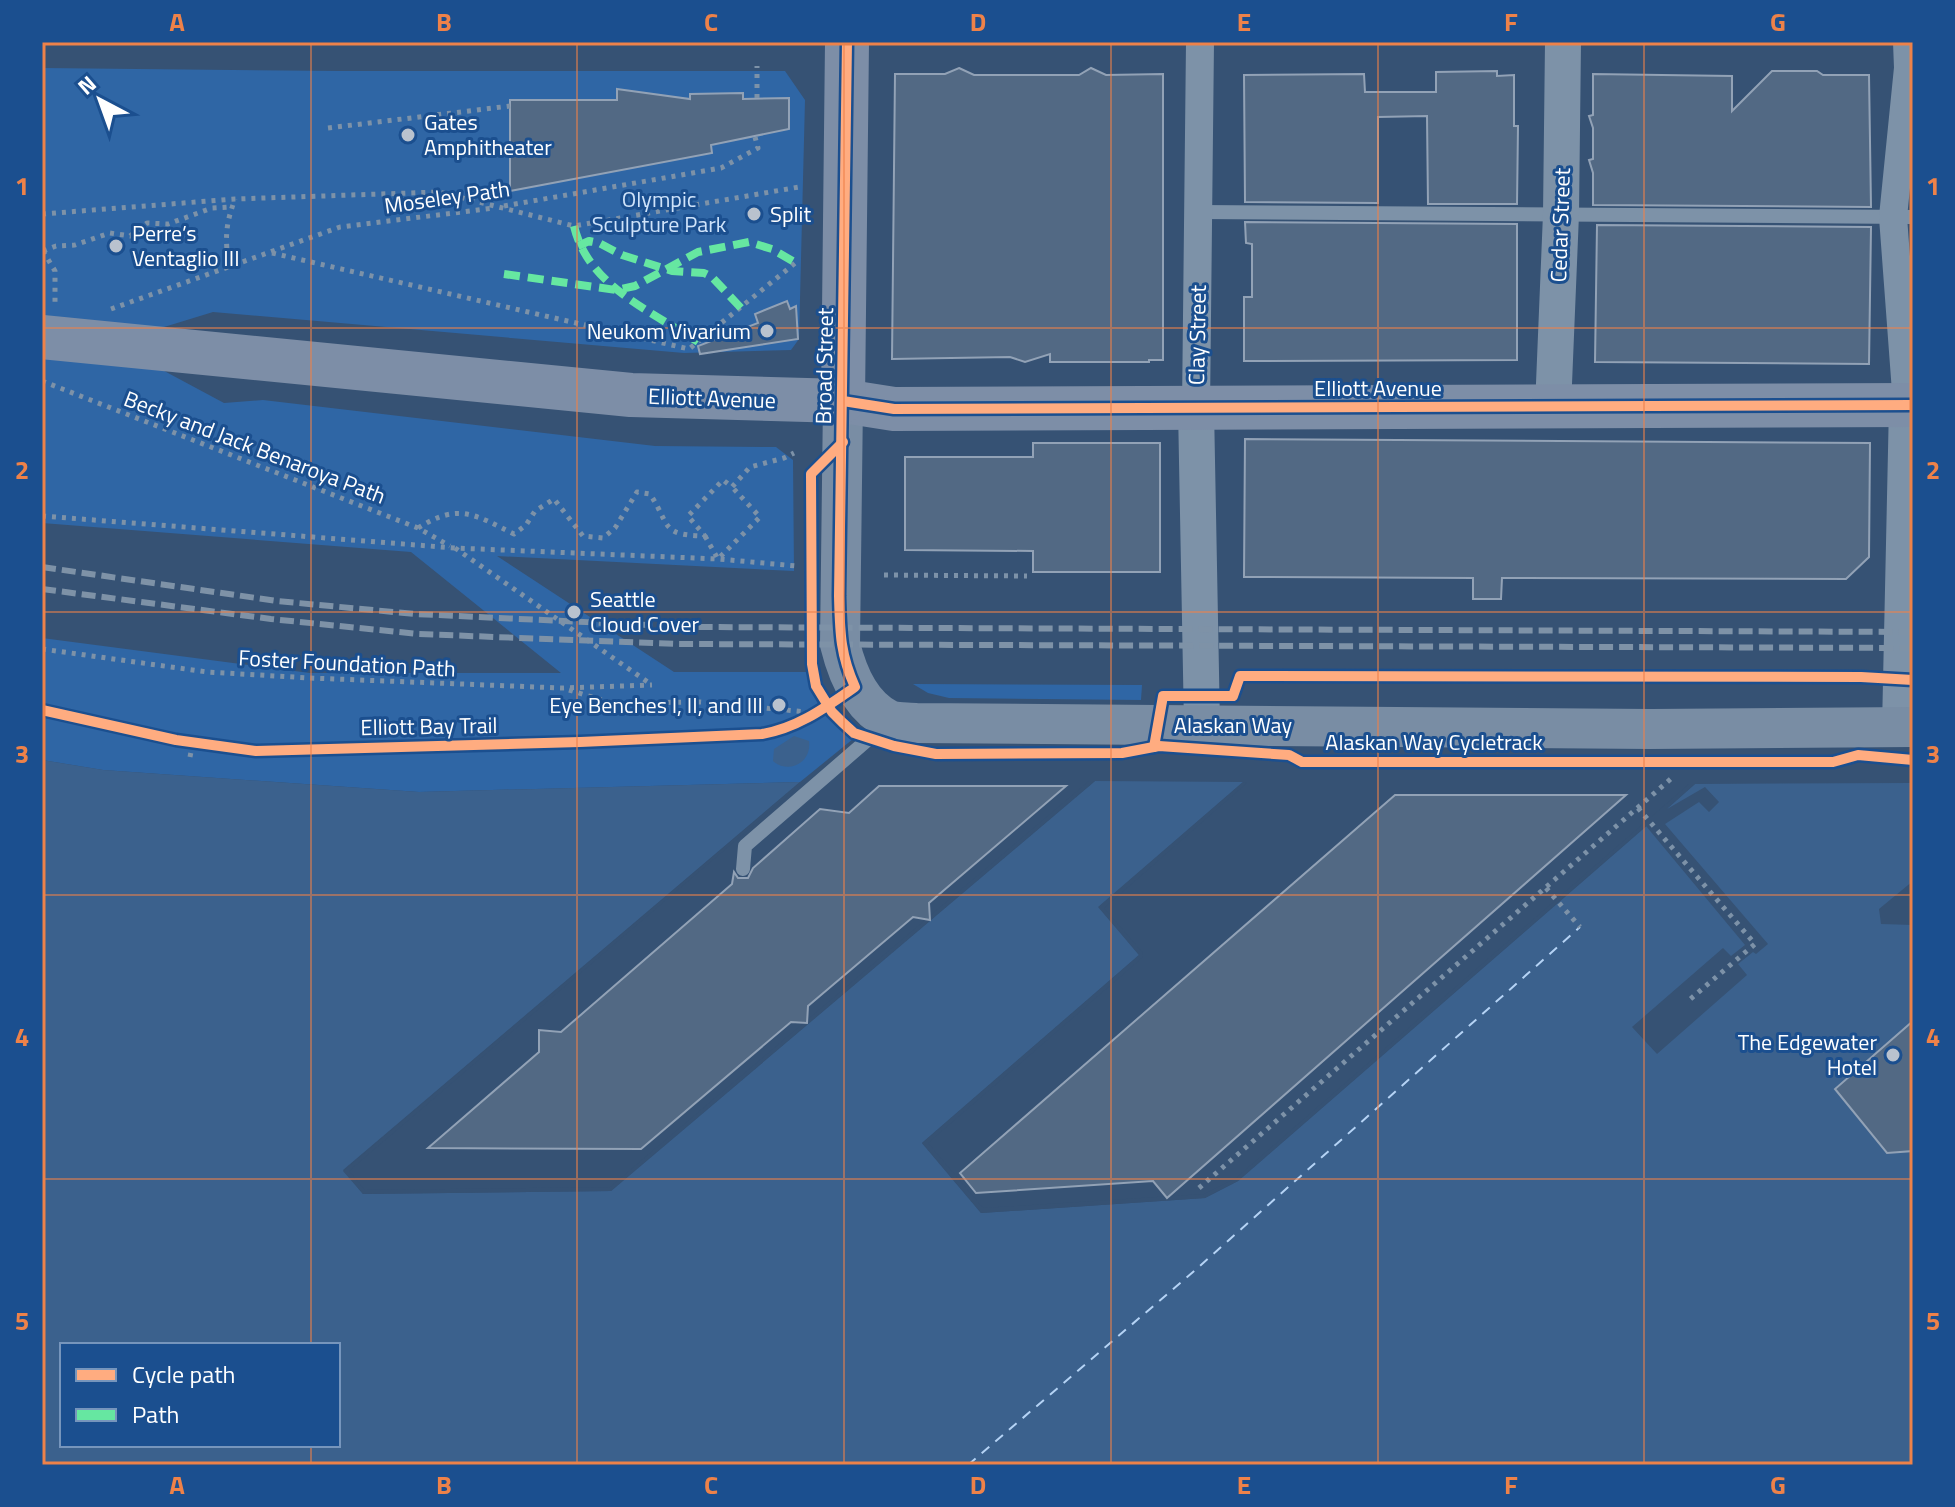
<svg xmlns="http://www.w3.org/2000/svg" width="1955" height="1507" viewBox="0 0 1955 1507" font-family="'Titillium Web',sans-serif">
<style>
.green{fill:#2f66a5}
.water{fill:#3b618d;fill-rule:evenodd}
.pier{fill:#365274}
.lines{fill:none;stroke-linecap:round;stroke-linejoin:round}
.ferry{stroke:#b5d3f5;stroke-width:2;stroke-dasharray:10 8;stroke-linecap:butt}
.building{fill:#526984;stroke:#92a2b6;stroke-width:2}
.path{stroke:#7d92a8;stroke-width:5;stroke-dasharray:4 6;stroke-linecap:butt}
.service{stroke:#7d92a8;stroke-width:14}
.minor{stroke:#7d92a8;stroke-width:28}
.tertiary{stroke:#7d92a8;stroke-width:36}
.secondary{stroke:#798da4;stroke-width:40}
.primary{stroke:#7d8ea7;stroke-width:44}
.rail{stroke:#7e92a7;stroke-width:6;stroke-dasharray:14 6;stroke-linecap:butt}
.path-bridge{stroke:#7d92a8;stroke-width:5;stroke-dasharray:4 6;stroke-linecap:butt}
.quiet{stroke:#66e7a1;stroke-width:8;stroke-dasharray:16 8;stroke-linecap:butt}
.cycleway-casing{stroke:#1b4f8f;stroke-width:15}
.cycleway{stroke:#ffac80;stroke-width:10}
.grid{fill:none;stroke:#ee8249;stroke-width:2;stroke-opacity:0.55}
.poi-dot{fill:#b9c2ce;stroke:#1b4f8f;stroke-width:3}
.labels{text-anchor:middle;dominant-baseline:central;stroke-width:6;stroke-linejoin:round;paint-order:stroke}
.poi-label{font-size:22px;fill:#fff;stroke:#1b4f8f;text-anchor:start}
.street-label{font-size:22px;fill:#fff;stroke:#1b4f8f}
.park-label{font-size:22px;fill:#cfe3fa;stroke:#1b4f8f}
.neatline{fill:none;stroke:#ee8249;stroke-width:3}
.grid-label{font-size:26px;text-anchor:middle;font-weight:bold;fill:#ee8249}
</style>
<rect width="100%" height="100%" fill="#365274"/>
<g class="green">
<path d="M42,68L340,71H785L805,100L799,339L791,350L684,353L213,312L112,343L224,403L263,400L655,446L776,447L793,460L794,571L497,556L674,672H807C813,700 829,722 853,739L800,782L419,792L103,770L42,760V638L310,673H561L411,552L42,523Z"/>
<polygon points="913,684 1142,685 1141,700 949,698 928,693"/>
</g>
<g class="water">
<path d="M794,736L809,741C812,762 789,775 773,761L774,749Z"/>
<path d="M42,760L103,770L419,792L800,782L343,1170L363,1194L611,1191L1095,781L1243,782L1099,907L1139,955L922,1143L981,1213L1205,1198L1238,1181L1695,784L1913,783V881L1879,909L1881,924L1913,925V1021L1887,1153L1913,1151V1465H42ZM62,1345H338V1445H62Z"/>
</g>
<g class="pier">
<polygon points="1089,781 1095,781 611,1191 363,1194 343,1171 800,782 804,782 349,1171 365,1190 610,1187"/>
<polygon points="1243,782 1247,783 1104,908 1143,953 1142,958 928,1143 983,1208 1204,1194 1236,1178 1689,784 1695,784 1667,809 1705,787 1719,802 1709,812 1699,802 1665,824 1768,944 1756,954 1753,952 1738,964 1747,975 1657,1054 1632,1027 1723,948 1731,956 1745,945 1646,826 1238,1181 1205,1198 981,1213 922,1143 1139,955 1098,907"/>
</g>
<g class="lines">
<polyline class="ferry" points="968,1465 1193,1272 1580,927"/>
</g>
<g class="building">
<polygon points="959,68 974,75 1079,75 1091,68 1106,75 1163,74 1163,360 1149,360 1149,362 1050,362 1050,354 1025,362 1010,357 892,359 895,74 945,74"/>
<polygon points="1497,71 1497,76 1514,75 1514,126 1518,126 1517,204 1428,204 1427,116 1378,117 1378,203 1245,202 1244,75 1364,74 1365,92 1436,92 1436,72"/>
<polygon points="1772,71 1817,71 1823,75 1869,75 1871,207 1593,205 1593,173 1589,160 1593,159 1593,128 1589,116 1593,115 1593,74 1732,76 1732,111"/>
<polygon points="617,89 690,99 690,94 743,93 743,99 789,98 789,129 711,145 712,153 510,191 510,100 617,100"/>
<polygon points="1245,222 1517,224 1517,360 1244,361 1244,297 1252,297 1252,244 1246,243"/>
<polygon points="1597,225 1871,227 1869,364 1595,362"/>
<polygon points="787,301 790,309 796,306 798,339 700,354 698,346 758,323 755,314"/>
<polygon points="1245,439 1870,443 1869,557 1846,579 1502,578 1501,599 1473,599 1473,578 1244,577"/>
<polygon points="1033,443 1160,443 1160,572 1033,572 1033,551 905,550 905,457 1033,457"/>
<polygon points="879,786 1066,786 929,903 930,920 913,917 808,1006 807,1023 791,1022 641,1149 428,1148 539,1052 539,1030 561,1032 732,884 734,872 738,878 748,878 753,868 820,809 849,813"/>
<polygon points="1395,795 1626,795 1167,1198 1153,1181 976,1193 960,1173"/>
<polygon points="1913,1021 1913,1151 1887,1153 1835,1089"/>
</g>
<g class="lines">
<g class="path">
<polyline points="757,98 757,66"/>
<polyline points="328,128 510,106"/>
<polyline points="504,206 721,168 758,148 755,137"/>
<polyline points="42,214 235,199 439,192 574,226 799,187"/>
<polyline points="43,251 56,246 75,245 110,233 130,236 147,223 168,224 212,208 232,207"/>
<polyline points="43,251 55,271 55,306"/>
<polyline points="272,253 689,349 799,260"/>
<path d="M229,268C225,238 225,226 235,199"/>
<polyline points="111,309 340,227 494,208"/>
<polyline points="42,381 418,528 450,546"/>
<polyline points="42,516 455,548 718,559 797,566"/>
<path d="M418,528C459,502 475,515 514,534L526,525L535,511L554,499L583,536L603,538L615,528L637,492L650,494C671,526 660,535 705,536L688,516L723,480L732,487L750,467L784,458L794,453"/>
<polyline points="705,536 718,559 760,517 732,487"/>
<polyline points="884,575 1027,576"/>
<polyline points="42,649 207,672 310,678 562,688 652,685"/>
<polyline points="569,690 612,703 701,702 817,713"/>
<polyline points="190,757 193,742"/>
<polyline points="1638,808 1755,944 1688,1001"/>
<polyline points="1546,888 1580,927"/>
<polyline points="1199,1188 1673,777"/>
</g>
<g class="service">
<polyline points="1199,212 1913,217"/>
<polyline points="743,869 745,846 887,723"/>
</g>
<g class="minor">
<polyline points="1907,405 1893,217 1908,68 1907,42"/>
<polyline points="1196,408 1200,42"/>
</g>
<g class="tertiary">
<polyline points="1196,408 1202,725"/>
<polyline points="1553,408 1561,214 1563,42"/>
<polyline points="1900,728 1907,405"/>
</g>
<path class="secondary" d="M843,401L840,644C847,673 860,706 889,720C896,723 908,722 916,723L1651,729L1913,727"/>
<g class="primary">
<polyline points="42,337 631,395 843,401 894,409 1913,405"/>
<polyline points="843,401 847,42"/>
</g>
<g class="rail">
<polyline points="42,567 277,601 415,614 691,627 1913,632"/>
<polyline points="42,589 271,619 418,634 677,644 1913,648"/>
</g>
<polyline class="path-bridge" points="455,548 652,685"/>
<g class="quiet">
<path d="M574,226C588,286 651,311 698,342"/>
<polyline points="578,246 589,241 599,243 622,255 672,271 704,273 712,277 741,308"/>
<polyline points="504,274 616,290 635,286 698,252 749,242 772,249 796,263"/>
</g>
<g class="cycleway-casing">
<g id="cycleway">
<polyline points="843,401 894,409 1913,405"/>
<polyline points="843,442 811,474 812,664 816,686 832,712 842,722 854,733 894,746 936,754 1122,753 1159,746 1289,755 1302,762 1833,762 1858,755 1913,760"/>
<path d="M42,710L176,740L256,751L580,742L762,734C798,728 826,707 855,687C840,654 840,632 839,596L847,42"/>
<polyline points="1154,747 1163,696 1233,696 1240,676 1861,677 1913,680"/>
</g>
</g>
<use href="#cycleway" class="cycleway"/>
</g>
<path class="grid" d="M311,42V1345M577,42V1465M844,42V1465M1111,42V1465M1378,42V1465M1644,42V1465M42,328H1913M42,612H1913M42,895H1913M42,1179H1913M311,1445V1465"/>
<g class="poi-dot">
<circle cx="408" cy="135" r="8"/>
<circle cx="754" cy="214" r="8"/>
<circle cx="116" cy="246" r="8"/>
<circle cx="767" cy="331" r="8"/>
<circle cx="574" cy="612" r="8"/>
<circle cx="779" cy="705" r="8"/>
<circle cx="1893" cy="1055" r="8"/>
</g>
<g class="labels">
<g class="poi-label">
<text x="424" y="122">Gates<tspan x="424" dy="25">Amphitheater</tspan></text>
<text x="770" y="214">Split</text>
<text x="132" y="233">Perre’s<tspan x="132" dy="25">Ventaglio III</tspan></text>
<text x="751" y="331" text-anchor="end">Neukom Vivarium</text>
<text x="590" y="599">Seattle<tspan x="590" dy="25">Cloud Cover</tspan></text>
<text x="763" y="705" text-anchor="end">Eye Benches I, II, and III</text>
<text x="1877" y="1042" text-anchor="end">The Edgewater<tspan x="1877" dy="25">Hotel</tspan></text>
</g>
<g class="street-label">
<text transform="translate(447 197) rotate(-8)">Moseley Path</text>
<text transform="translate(1560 225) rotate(-88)">Cedar Street</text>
<text transform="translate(1197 335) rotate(-89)">Clay Street</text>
<text transform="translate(824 366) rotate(-89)">Broad Street</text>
<text x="1378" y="388">Elliott Avenue</text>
<text transform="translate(712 398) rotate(2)">Elliott Avenue</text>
<text transform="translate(255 447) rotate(21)">Becky and Jack Benaroya Path</text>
<text transform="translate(347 663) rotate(3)">Foster Foundation Path</text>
<text x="1233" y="725">Alaskan Way</text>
<text transform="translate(429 726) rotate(-1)">Elliott Bay Trail</text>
<text x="1434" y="742">Alaskan Way Cycletrack</text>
</g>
<g class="park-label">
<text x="659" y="199">Olympic<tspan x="659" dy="25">Sculpture Park</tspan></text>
</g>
</g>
<rect width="1955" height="1507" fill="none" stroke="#1b4f8f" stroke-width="88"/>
<rect x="60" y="1343" width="280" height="104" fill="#1b4f8f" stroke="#7695bc" stroke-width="2"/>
<rect x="76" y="1369" width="40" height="12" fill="#ffac80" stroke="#7695bc" stroke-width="2"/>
<text x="132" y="1383" font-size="24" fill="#ffffff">Cycle path</text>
<rect x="76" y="1409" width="40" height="12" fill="#66e7a1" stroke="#7695bc" stroke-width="2"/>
<text x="132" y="1423" font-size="24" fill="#ffffff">Path</text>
<g transform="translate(100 100) rotate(319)" stroke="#1b4f8f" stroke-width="6" paint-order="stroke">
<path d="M0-6L14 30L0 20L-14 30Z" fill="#ffffff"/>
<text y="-12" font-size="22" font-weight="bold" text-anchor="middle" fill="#ffffff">N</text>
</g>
<rect x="44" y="44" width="1867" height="1419" class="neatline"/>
<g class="grid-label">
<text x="177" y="31">A</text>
<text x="444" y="31">B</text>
<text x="711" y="31">C</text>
<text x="978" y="31">D</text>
<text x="1244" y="31">E</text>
<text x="1511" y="31">F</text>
<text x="1778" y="31">G</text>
<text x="22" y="195">1</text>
<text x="1933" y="195">1</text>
<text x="22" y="479">2</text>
<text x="1933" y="479">2</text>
<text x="22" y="763">3</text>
<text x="1933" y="763">3</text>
<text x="22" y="1046">4</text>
<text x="1933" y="1046">4</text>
<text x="22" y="1330">5</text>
<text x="1933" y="1330">5</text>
<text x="177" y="1494">A</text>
<text x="444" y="1494">B</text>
<text x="711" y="1494">C</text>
<text x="978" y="1494">D</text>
<text x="1244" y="1494">E</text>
<text x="1511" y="1494">F</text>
<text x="1778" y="1494">G</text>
</g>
</svg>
